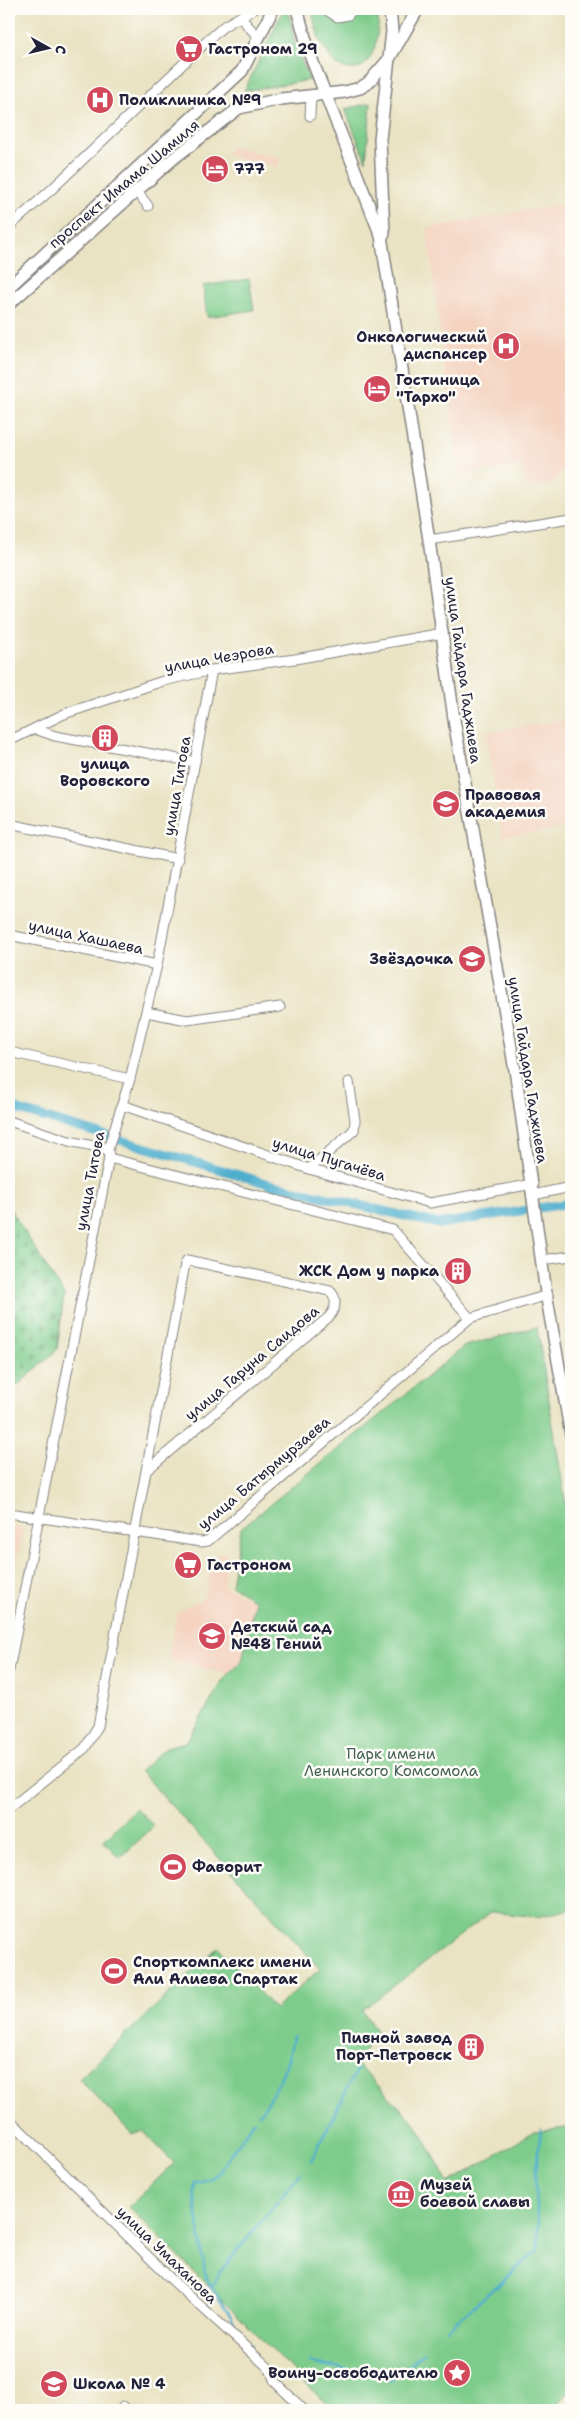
<svg xmlns="http://www.w3.org/2000/svg" width="580" height="2419" viewBox="0 0 580 2419" font-family="'Shantell Sans',sans-serif">
<style>
.built{fill:#f4d3c0}
.green{fill:#7ecc8b;stroke:#507763}
.cemetery{fill:url(#cemetery-stones);stroke:#507763}
.lines{fill:none;stroke-linecap:round;stroke-linejoin:round}
.stream{stroke:#4eaecd;stroke-width:2.5}
.canal{stroke:#4eaecd;stroke-width:9}
.minor-casing{stroke:#86827f;stroke-width:11}
.major-casing{stroke:#86827f;stroke-width:14}
.minor{stroke:#fff;stroke-width:9}
.major{stroke:#fff;stroke-width:11}
.labels{text-anchor:middle;dominant-baseline:central;stroke-width:5;stroke-linejoin:round;paint-order:stroke}
.poi-label{font-size:15px;font-weight:bold;fill:#22223b;stroke:#fdfcf7;text-anchor:start}
.street-label{font-size:15px;fill:#22223b;stroke:#fdfcf7}
.park-label{font-size:15px;fill:#425e57;stroke:#fdfcf7}
</style>
<defs>
<pattern id="cemetery-stones" width="16" height="16" patternUnits="userSpaceOnUse" patternTransform="scale(1.25)"><rect width="16" height="16" fill="#7ecc8b"/><path d="M2 7V4a2 2 0 0 1 4 0v3zM10 15v-3a2 2 0 0 1 4 0v3z" fill="#6daf79"/></pattern>
</defs>
<rect width="100%" height="100%" fill="#fdfcf7"/>
<filter id="ink" filterUnits="userSpaceOnUse"><feTurbulence type="fractalNoise" baseFrequency=".02" numOctaves="2"/><feDisplacementMap in="SourceGraphic" scale="10" xChannelSelector="R" yChannelSelector="G"/><feConvolveMatrix kernelMatrix="1 2 1 2 8 2 1 2 1" color-interpolation-filters="sRGB"/></filter>
<filter id="wash" filterUnits="userSpaceOnUse"><feTurbulence type="fractalNoise" baseFrequency=".0096" numOctaves="4" result="noise"/><feDisplacementMap in="SourceGraphic" scale="20" xChannelSelector="R" yChannelSelector="G"/><feGaussianBlur stdDeviation="1.12" result="paint"/><feColorMatrix in="noise" values="0 0 0 0 0 0 0 0 0 0 0 0 0 0 0 0 0 1.4 0 .05"/><feComposite in="paint" operator="in"/></filter>
<g filter="url(#wash)">
<rect width="100%" height="100%" fill="#e9e3c3"/>
<g class="built">
<polygon points="229,146 280,158 278,167 227,155"/>
<polygon points="571,202 571,471 563,470 551,486 524,486 522,465 458,476 427,228"/>
<polygon points="571,719 571,827 502,837 486,732"/>
<polygon points="9,1526 23,1528 9,1603"/>
<polygon points="214,1554 228,1554 223,1585 258,1604 243,1678 168,1659 177,1612 204,1598"/>
</g>
<g class="green">
<polygon points="284,9 288,9 296,48 310,80 244,91"/>
<path d="M311,9H378C380,36 373,87 334,63L319,39Z"/>
<polygon points="371,103 366,161 345,109"/>
<polygon points="249,279 254,310 207,317 203,286"/>
<polygon points="537,1327 571,1536 571,1909 537,1917 491,1912 362,2010 377,2032 356,2063 416,2124 449,2183 534,2132 565,2128 571,2131 571,2390 552,2410 332,2410 129,2207 174,2163 143,2131 133,2135 79,2079 218,1947 275,2009 320,1969 140,1771 166,1747 186,1742 224,1679 242,1661 255,1601 231,1585 241,1528 465,1346"/>
<polygon points="136,1808 154,1826 120,1858 103,1841"/>
</g>
<polygon class="cemetery" points="9,1207 64,1295 57,1350 9,1393"/>
<g class="lines">
<g class="stream">
<path d="M259,2114C275,2093 290,2063 293,2036"/>
<polyline points="311,2161 357,2069"/>
<polyline points="212,2288 220,2272 301,2173"/>
<polyline points="447,2329 537,2251 539,2238 535,2177 541,2129"/>
<polyline points="252,2345 235,2329 232,2317 206,2280 194,2192 195,2183 212,2178 221,2170 228,2157 254,2121"/>
<polyline points="310,2363 366,2372 391,2380 425,2352"/>
</g>
<polyline class="canal" points="9,1104 19,1110 269,1184 439,1224 571,1203"/>
</g>
</g>
<g filter="url(#ink)">
<g class="lines">
<g class="minor-casing">
<g id="minor">
<polyline points="325,9 337,17 348,15 353,9"/>
<polyline points="240,17 259,38"/>
<polyline points="310,116 311,96"/>
<polyline points="137,191 148,206"/>
<polyline points="9,227 52,189 206,42 224,26 254,9"/>
<polyline points="429,540 571,518"/>
<polyline points="35,729 55,736 195,762"/>
<polyline points="9,741 64,714 163,681 212,670 295,659 443,633"/>
<polyline points="9,824 178,859"/>
<polyline points="9,935 157,965"/>
<polyline points="146,1012 187,1020 280,1007"/>
<polyline points="9,1052 130,1079"/>
<polyline points="122,1105 309,1169 430,1203 533,1184"/>
<polyline points="9,1121 69,1141 108,1149"/>
<polyline points="109,1158 393,1230 470,1318"/>
<polyline points="309,1169 354,1130 355,1120 349,1082"/>
<polyline points="533,1195 571,1187"/>
<polyline points="542,1260 571,1256"/>
<polyline points="9,1513 201,1542 208,1541 470,1318 548,1295"/>
<polyline points="9,1670 109,1158 108,1149 130,1079 157,965 212,670"/>
<path d="M9,1809L85,1748L98,1726L185,1264L187,1260L330,1291C338,1299 336,1307 330,1316L147,1470"/>
<polyline points="9,2119 174,2282 270,2369 275,2382 304,2410"/>
<polyline points="123,2406 127,2410"/>
</g>
</g>
<g class="major-casing">
<g id="major">
<polyline points="297,9 310,55 381,236 429,540 455,726 516,1076 546,1293 571,1435"/>
<polyline points="384,234 380,139 392,31 390,9"/>
<polyline points="9,287 242,71 273,9"/>
<polyline points="9,304 174,158 239,108 281,99 345,92 360,88 368,83 389,59 418,9"/>
<polyline points="570,2410 571,2409"/>
</g>
</g>
<use href="#minor" class="minor"/>
<use href="#major" class="major"/>
</g>
</g>
<defs>
<g id="supermarket-disc" transform="scale(1.4375)"><circle r="9.5" fill="#d1495b" stroke="#fdfcf7"/><path d="M-6-5.5h2.5l.6 2H6L4.5 2H-2.5L-4.4-4H-6ZM-1.5 3.2a1.3 1.3 0 1 0 .1 0ZM3 3.2a1.3 1.3 0 1 0 .1 0Z" fill="#fff"/></g>
<g id="hospital-disc" transform="scale(1.4375)"><circle r="9.5" fill="#d1495b" stroke="#fdfcf7"/><path d="M-5-5h3v3.5h4V-5h3V5h-3V1.5h-4V5h-3Z" fill="#fff"/></g>
<g id="hotel-disc" transform="scale(1.4375)"><circle r="9.5" fill="#d1495b" stroke="#fdfcf7"/><path d="M-6-4.5h1.5V1H6V5H4.5V3h-9V5H-6ZM-4 0a1.8 1.8 0 1 1 3.6 0ZM.5 0V-2.5h3Q6-2.5 6 0Z" fill="#fff"/></g>
<g id="building-disc" transform="scale(1.4375)"><circle r="9.5" fill="#d1495b" stroke="#fdfcf7"/><path d="M-4-6H4V6H1V3H-1V6H-4ZM-2.5-4.3h1.7v1.8h-1.7ZM.8-4.3h1.7v1.8H.8ZM-2.5-1h1.7V.8h-1.7ZM.8-1h1.7V.8H.8Z" fill="#fff"/></g>
<g id="university-disc" transform="scale(1.4375)"><circle r="9.5" fill="#d1495b" stroke="#fdfcf7"/><path d="M0-5L7-2L0 1L-7-2ZM-4 1L0 2.5L4 1V4Q0 6-4 4Z" fill="#fff"/></g>
<g id="school-disc" transform="scale(1.4375)"><circle r="9.5" fill="#d1495b" stroke="#fdfcf7"/><path d="M0-5L7-2L0 1L-7-2ZM-4 1L0 2.5L4 1V4Q0 6-4 4Z" fill="#fff"/></g>
<g id="stadium-disc" transform="scale(1.4375)"><circle r="9.5" fill="#d1495b" stroke="#fdfcf7"/><path d="M0-5a6.5 5 0 1 0 0 10a6.5 5 0 1 0 0-10ZM-3.5-1.8h7v3.6h-7Z" fill="#fff"/></g>
<g id="museum-disc" transform="scale(1.4375)"><circle r="9.5" fill="#d1495b" stroke="#fdfcf7"/><path d="M0-6L6-3V-2H-6V-3ZM-5-1h2V3h-2ZM-1-1h2V3h-2ZM3-1h2V3H3ZM-6 4H6V6H-6Z" fill="#fff"/></g>
<g id="sight-disc" transform="scale(1.4375)"><circle r="9.5" fill="#d1495b" stroke="#fdfcf7"/><path d="M0-6L1.8-2.2L6-1.7L2.9 1.2L3.7 5.4L0 3.3L-3.7 5.4L-2.9 1.2L-6-1.7L-1.8-2.2Z" fill="#fff"/></g>
</defs>
<g fill-rule="evenodd">
<use href="#supermarket-disc" x="189" y="49"/>
<use href="#hospital-disc" x="100" y="100"/>
<use href="#hotel-disc" x="215" y="169"/>
<use href="#hospital-disc" x="506" y="346"/>
<use href="#hotel-disc" x="377" y="389"/>
<use href="#building-disc" x="105" y="738"/>
<use href="#university-disc" x="446" y="804"/>
<use href="#school-disc" x="472" y="959"/>
<use href="#building-disc" x="458" y="1271"/>
<use href="#supermarket-disc" x="188" y="1565"/>
<use href="#school-disc" x="212" y="1636"/>
<use href="#stadium-disc" x="173" y="1867"/>
<use href="#stadium-disc" x="114" y="1971"/>
<use href="#building-disc" x="471" y="2047"/>
<use href="#museum-disc" x="401" y="2194"/>
<use href="#sight-disc" x="457" y="2373"/>
<use href="#school-disc" x="54" y="2384"/>
</g>
<g class="labels">
<g class="poi-label">
<text x="208" y="49">Гастроном 29</text>
<text x="119" y="100">Поликлиника №9</text>
<text x="234" y="169">777</text>
<text x="487" y="337" text-anchor="end">Онкологический<tspan x="487" dy="17">диспансер</tspan></text>
<text x="396" y="380">Гостиница<tspan x="396" dy="17">"Тархо"</tspan></text>
<text x="105" y="764" text-anchor="middle">улица<tspan x="105" dy="17">Воровского</tspan></text>
<text x="465" y="795">Правовая<tspan x="465" dy="17">академия</tspan></text>
<text x="453" y="959" text-anchor="end">Звёздочка</text>
<text x="439" y="1271" text-anchor="end">ЖСК Дом у парка</text>
<text x="207" y="1565">Гастроном</text>
<text x="231" y="1627">Детский сад<tspan x="231" dy="17">№48 Гений</tspan></text>
<text x="192" y="1867">Фаворит</text>
<text x="133" y="1962">Спорткомплекс имени<tspan x="133" dy="17">Али Алиева Спартак</tspan></text>
<text x="452" y="2038" text-anchor="end">Пивной завод<tspan x="452" dy="17">Порт-Петровск</tspan></text>
<text x="420" y="2185">Музей<tspan x="420" dy="17">боевой славы</tspan></text>
<text x="438" y="2373" text-anchor="end">Воину-освободителю</text>
<text x="73" y="2384">Школа № 4</text>
</g>
<g class="street-label">
<text transform="translate(124 184) rotate(-40)">проспект Имама Шамиля</text>
<text transform="translate(219 658) rotate(-10)">улица Чеэрова</text>
<text transform="translate(463 670) rotate(82)">улица Гайдара Гаджиева</text>
<text transform="translate(177 786) rotate(-80)">улица Титова</text>
<text transform="translate(86 937) rotate(12)">улица Хашаева</text>
<text transform="translate(528 1070) rotate(81)">улица Гайдара Гаджиева</text>
<text transform="translate(329 1159) rotate(17)">улица Пугачёва</text>
<text transform="translate(90 1181) rotate(-79)">улица Титова</text>
<text transform="translate(252 1363) rotate(-40)">улица Гаруна Саидова</text>
<text transform="translate(264 1473) rotate(-40)">улица Батырмурзаева</text>
<text transform="translate(167 2255) rotate(44)">улица Умаханова</text>
</g>
<g class="park-label">
<text x="391" y="1754">Парк имени<tspan x="391" dy="17">Ленинского Комсомола</tspan></text>
</g>
</g>
<rect width="580" height="2419" fill="none" stroke="#fdfcf7" stroke-width="30"/>
<g transform="translate(48 48) rotate(98)" stroke="#fdfcf7" stroke-width="4" paint-order="stroke">
<path d="M0-4L9 19L0 12L-9 19Z" fill="#22223b"/>
<text y="-8" font-size="14" font-weight="bold" text-anchor="middle" fill="#22223b">С</text>
</g>
</svg>
